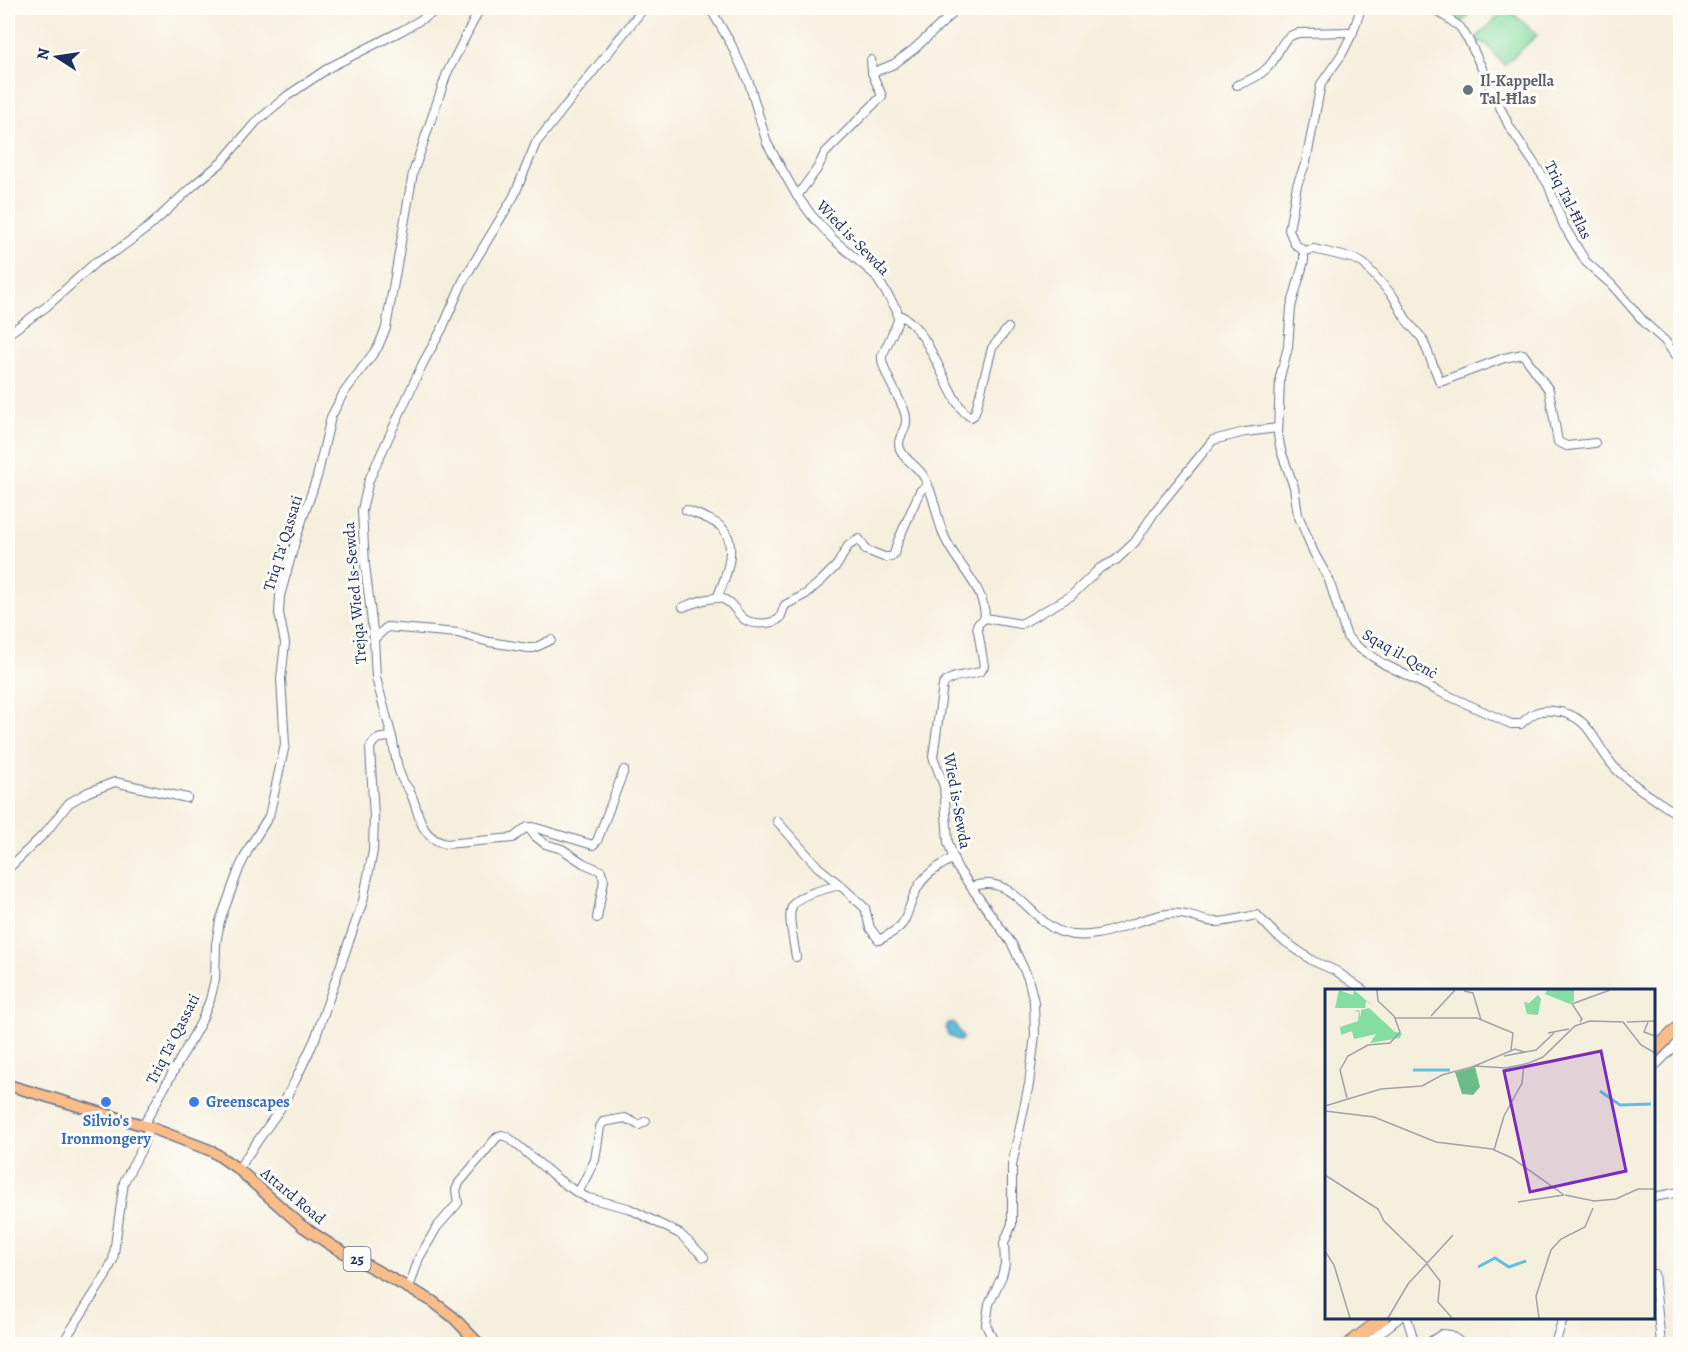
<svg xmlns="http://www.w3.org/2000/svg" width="1688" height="1352" viewBox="0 0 1688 1352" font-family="Alegreya,serif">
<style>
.green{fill:#86dda1;stroke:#508680;stroke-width:1.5}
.water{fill:#62bfe0;stroke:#3e779f;stroke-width:1.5}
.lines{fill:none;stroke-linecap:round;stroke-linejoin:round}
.stream{stroke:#62bfe0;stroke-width:2}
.minor-casing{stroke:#67728a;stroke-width:10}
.major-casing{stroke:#67728a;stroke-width:13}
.highway-casing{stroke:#67728a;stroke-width:14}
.minor{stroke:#fff;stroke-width:8}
.major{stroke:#f8bd89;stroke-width:10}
.highway{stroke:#f8bd89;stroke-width:12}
.worship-dot{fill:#6b7280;stroke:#fdfcf7;stroke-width:2}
.shop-dot{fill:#3f7fe0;stroke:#fdfcf7;stroke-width:2}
.labels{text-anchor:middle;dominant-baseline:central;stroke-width:6;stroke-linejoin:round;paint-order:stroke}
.shield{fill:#fdfcf7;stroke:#5f6c8c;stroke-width:1.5}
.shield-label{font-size:15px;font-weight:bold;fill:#1b2f5e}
.worship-label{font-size:16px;font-weight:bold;fill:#5b616d;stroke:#fdfcf7;text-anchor:start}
.street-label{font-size:16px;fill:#1b2f5e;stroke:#fdfcf7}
.shop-label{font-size:16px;font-weight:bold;fill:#366cbe;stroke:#fdfcf7;text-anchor:start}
.inset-river{fill:none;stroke:#62bfe0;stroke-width:3}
.inset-road{fill:none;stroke:#9ea2aa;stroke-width:1.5}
.view{fill:#7b2cbf;fill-opacity:0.15;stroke:#7b2cbf;stroke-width:3}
.inset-edge{fill:none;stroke:#1b2f5e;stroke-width:3}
</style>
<rect width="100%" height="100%" fill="#fdfcf7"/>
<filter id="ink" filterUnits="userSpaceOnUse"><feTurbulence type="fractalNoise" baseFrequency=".0167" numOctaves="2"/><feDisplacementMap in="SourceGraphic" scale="12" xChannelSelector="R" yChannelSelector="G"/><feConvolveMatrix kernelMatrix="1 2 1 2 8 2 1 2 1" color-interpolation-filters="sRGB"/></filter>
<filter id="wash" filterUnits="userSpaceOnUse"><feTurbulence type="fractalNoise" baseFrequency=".008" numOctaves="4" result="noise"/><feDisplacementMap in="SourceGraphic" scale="24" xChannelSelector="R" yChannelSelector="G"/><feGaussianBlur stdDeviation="1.35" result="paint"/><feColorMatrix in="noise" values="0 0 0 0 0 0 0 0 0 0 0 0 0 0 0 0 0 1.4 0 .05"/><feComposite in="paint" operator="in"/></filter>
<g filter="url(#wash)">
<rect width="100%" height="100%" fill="#f5efdd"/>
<g class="green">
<polygon points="1436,8 1475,8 1460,24"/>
<polygon points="1507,8 1537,35 1504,65 1486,43 1484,44 1480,41 1476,45 1473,41"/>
</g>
<polygon class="water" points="954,1023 963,1038 960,1041 948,1035 946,1028 947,1024"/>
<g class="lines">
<polyline class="stream" points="539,127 609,40 638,8"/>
</g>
</g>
<g filter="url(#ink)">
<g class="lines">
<g class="minor-casing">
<g id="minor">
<path d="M710,8L731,44L749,83L767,143L797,196L813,217L833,239L875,275L897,310L898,321L882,356C880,367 899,397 904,410C912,429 895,435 900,449C905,461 918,466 924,477C935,495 936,519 945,538C957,565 985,587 985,618L977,625L984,666L981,671C968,677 952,673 943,685L933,757L944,786L948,842L956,866L971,887C1014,871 1030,923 1064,933C1100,943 1132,919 1167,914C1184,911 1199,921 1216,922C1229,922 1244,917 1257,915L1277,936L1313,961L1336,971L1363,990"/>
<polyline points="1433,8 1460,27 1469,41 1509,126 1548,184 1564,226 1586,262 1612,285 1645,323 1665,341 1680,362"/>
<polyline points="871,60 872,72"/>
<path d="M1237,85C1251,80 1264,74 1273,61C1281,49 1282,36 1299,33L1353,32"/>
<polyline points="797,196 817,169 825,153 882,96 872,73 894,64 913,50 951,15"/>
<path d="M1304,251V261L1291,307L1288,347L1280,377L1278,435L1281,451L1294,487L1298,515L1314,553L1329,580L1347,637L1359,648L1384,664L1436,690L1511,724H1521C1531,714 1538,709 1553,711C1593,714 1593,746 1617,770C1635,788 1660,802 1680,816"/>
<polyline points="1304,251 1314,249 1355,259 1364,264 1393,296 1407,321 1422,338 1440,382 1504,358 1523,354 1549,390 1558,442 1567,446 1595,443"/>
<polyline points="1304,251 1295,244 1289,230 1297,185 1306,162 1321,84 1342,54 1353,32 1361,8"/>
<path d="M899,315C933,328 948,407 971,417L974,415L977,406L992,348L1008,328"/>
<polyline points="8,334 46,307 96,262 116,251 150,226 195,184 221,163 256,122 287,96 330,67 403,30 441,8"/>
<path d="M686,510C698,515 716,520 724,530C738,548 725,580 717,598"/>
<path d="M683,607C694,603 708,597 719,598C732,600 735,612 744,619C752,625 773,625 780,618C782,614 783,609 785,605L806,594L822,580L837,565L848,546L859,539L866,550L884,557H891L894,554L898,541L920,491L928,485"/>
<polyline points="985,618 1021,624 1071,596 1100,568 1116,560 1135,542 1156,510 1213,440 1245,432 1278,428"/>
<polyline points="374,639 387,627 458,633 489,642 528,648 534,648 551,640"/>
<path d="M392,737C395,751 396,767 402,779C404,784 408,787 410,792C420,812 418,837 446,844L513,838L524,829L533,827L593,845L597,841L624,770"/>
<polyline points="777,821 818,867 840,885"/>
<polyline points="528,827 535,836 545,844 562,849 583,863 601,871 604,880 597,918"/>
<polyline points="8,869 46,832 69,803 88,792 115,782 187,798"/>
<polyline points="971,887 1012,944 1028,978 1034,1002 1035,1035 1029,1084 1012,1165 1012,1224 1004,1243 1005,1264 1002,1276 989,1304 986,1325 995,1344"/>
<path d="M796,957C787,901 781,900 840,885L865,908L870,928L879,940C913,923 902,918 917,889C924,874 940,866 953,858"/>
<polyline points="1654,1067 1680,1041"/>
<polyline points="143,1126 201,1022 210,1000 215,979 216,944 220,921 239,869 249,848 269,816 285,745 281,679 285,643 279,613 280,596 297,535 317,477 331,417 343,394 378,347 386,328 413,173 447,73 480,8"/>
<path d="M238,1169L280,1109L295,1081L315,1039L363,901L373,851L374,817L370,748C375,737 381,738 392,737L376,678L374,639L365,565L362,510L369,480L423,363L442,329L463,281L514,196L536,143L644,8"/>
<polyline points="578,1193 588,1198 628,1208 680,1234 704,1257"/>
<polyline points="1654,1197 1680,1192"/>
<polyline points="1654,1274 1661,1344"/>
<polyline points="409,1288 419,1258 437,1227 458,1203 456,1190 459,1183 497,1137 502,1135 509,1138 559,1180 578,1193 595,1160 600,1127 603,1122 625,1118 639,1125 646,1121"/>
<polyline points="1407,1318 1415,1344"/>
<polyline points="62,1344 105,1277 113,1260 124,1182 141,1150 149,1127"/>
<polyline points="1366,1344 1399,1318"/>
<polyline points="1427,1344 1442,1334 1450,1335 1463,1344"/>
<polyline points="1555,1344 1563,1318"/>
</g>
</g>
<g class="major-casing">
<polyline id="major" points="8,1085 149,1127 212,1151 238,1169 302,1226 334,1247 432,1301 453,1317 479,1344"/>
</g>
<g class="highway-casing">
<g id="highway">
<polyline points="1654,1051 1680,1026"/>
<polyline points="1349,1344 1383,1318"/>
</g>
</g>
<use href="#minor" class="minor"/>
<use href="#major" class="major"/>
<use href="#highway" class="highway"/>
</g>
</g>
<circle class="worship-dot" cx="1468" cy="90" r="6"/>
<g class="shop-dot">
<circle cx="106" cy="1102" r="6"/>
<circle cx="194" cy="1102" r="6"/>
</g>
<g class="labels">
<rect class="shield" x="343.5" y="1247" width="27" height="24" rx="4.5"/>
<g class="shield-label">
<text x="357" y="1259">25</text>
</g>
<g class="worship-label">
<text x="1480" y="81">Il-Kappella<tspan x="1480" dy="18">Tal-Ħlas</tspan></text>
</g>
<g class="street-label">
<text transform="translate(1568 200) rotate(63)">Triq Tal-Ħlas</text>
<text transform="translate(853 238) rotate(46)">Wied is-Sewda</text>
<text transform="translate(283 543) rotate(-73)">Triq Ta' Qassati</text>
<text transform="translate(355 593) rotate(-95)">Trejqa Wied Is-Sewda</text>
<text transform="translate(1400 654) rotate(30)">Sqaq il-Qenċ</text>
<text transform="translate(957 801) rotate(80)">Wied is-Sewda</text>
<text transform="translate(173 1039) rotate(-63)">Triq Ta' Qassati</text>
<text transform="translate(293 1196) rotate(40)">Attard Road</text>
</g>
<g class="shop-label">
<text x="206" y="1102">Greenscapes</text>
<text x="106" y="1121" text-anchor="middle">Silvio's<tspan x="106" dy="18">Ironmongery</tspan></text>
</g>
</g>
<g transform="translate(1325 989)">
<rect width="330" height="330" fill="#f5efdd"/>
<path d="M14,1L28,6L29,1L48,17L41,12L40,19H10ZM222,1H249V12L245,15L220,5ZM213,6L216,10L213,26L202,25L199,13L204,14ZM44,19L70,43L77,44L75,49L45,54L51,45L29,50L27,42L16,46L15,38L33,32L34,23L29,22L34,21L36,28V21Z" fill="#86dda1"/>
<path d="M150,78L155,98L148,106L137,105L130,83Z" fill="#6cbc87"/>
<path class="inset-river" d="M88,81H125M275,102L295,116L326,115M153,278L170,269L184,278L201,272"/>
<path class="inset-road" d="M139,2L148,4L156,31M106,27L130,1M70,29H152L188,44L186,61M255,33L257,30L247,15L285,1M302,33L330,32M323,33L319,43L330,47M223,44L244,40M179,67L211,61L229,44M147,78L190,60L199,63M22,109L15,81L23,67L43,56L65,54L75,43L69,27L53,12L52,1M0,117L56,100L97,97L117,86L150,77L181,79L204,74L218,68L250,37L265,32L298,33L316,56L330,64M0,122L49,128L111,153L167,160L187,169L239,206M169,161L179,127L197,94L199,75M0,186L53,220L59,232L102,274M240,206L269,212L291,210L313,200H330M193,213L239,206M0,262L9,276L25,329M102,275L115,292L113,313L127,329M63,329L83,295L128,246M214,329L211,307L226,261L236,250L260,238L268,219"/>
<path class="view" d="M276,62L301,182L205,203L179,82Z"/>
<rect width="330" height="330" class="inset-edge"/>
</g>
<rect width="1688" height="1352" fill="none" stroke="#fdfcf7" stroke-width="30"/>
<g transform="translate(57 57) rotate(282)" stroke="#fdfcf7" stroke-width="4.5" paint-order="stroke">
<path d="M0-4.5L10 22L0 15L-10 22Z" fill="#1b2f5e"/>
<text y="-9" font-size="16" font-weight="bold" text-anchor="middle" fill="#1b2f5e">N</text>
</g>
</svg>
